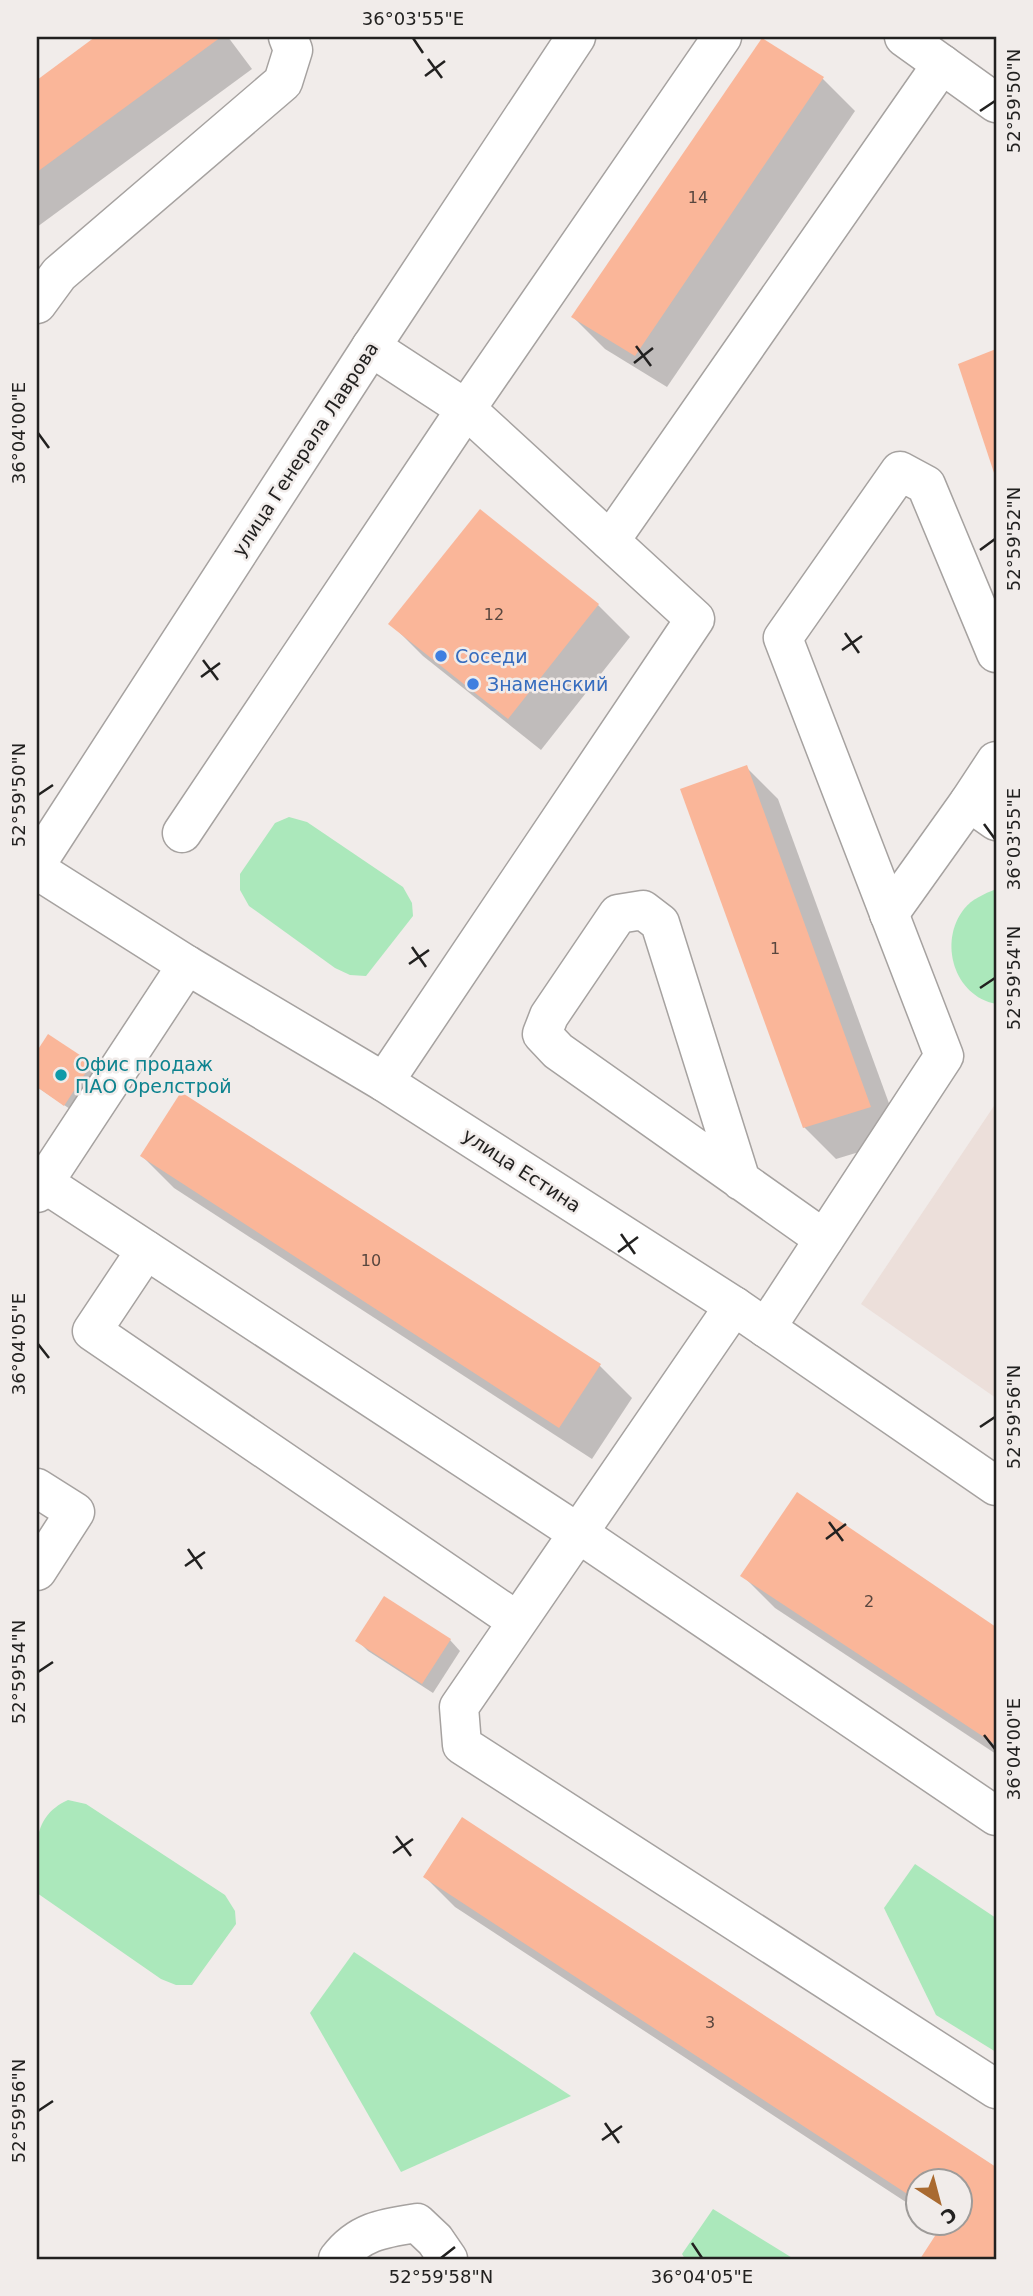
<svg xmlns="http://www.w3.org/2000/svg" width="1033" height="2296" viewBox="0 0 1033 2296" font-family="'DejaVu Sans',sans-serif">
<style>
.built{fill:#ecdfda}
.green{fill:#abe8bb}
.shadow{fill:#0003}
.building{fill:#fab699}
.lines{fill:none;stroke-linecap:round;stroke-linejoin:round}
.minor-casing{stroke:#a6a2a0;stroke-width:41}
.minor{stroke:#fff;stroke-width:38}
.ticks{fill:none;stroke:#222120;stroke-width:2.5}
.shop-dot{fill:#3f7fe0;stroke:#f1ecea;stroke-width:2.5}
.culture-dot{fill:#0f9aa8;stroke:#f1ecea;stroke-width:2.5}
.labels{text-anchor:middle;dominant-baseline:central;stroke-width:5;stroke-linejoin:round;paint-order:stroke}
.number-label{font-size:16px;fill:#58463e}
.street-label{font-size:19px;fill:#222120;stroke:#f1ecea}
.shop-label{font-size:19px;fill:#366cbe;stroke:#f1ecea;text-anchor:start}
.culture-label{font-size:19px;fill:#0d838f;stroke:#f1ecea;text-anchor:start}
.neatline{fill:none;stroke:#222120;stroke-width:2.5}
.ticks-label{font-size:18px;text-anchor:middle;fill:#222120}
</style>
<rect width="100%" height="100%" fill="#f1ecea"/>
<polygon class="built" points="996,1103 996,1398 861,1304"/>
<g class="green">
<polygon points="289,817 307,822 403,887 412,903 413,916 366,976 350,975 335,968 249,906 240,890 240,874 275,823"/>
<path d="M996,889V1004C954,996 938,942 964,909C972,899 984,894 996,889Z"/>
<path d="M68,1800L86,1804L225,1895L235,1911L236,1924L192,1985H176L161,1979L37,1893C37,1856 28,1818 68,1800Z"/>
<polygon points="915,1864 996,1918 996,2052 936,2015 884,1908"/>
<polygon points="354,1952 571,2096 401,2172 310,2013"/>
<polygon points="713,2209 794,2259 685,2259 682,2254"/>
</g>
<g class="shadow">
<polygon points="98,37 228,37 252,69 37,227 37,82"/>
<polygon points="762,41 823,79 855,111 667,387 605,349 573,317"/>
<polygon points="996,351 996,475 961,365"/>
<polygon points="480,512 598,605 630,637 541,750 423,656 391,624"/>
<polygon points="746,767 778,799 902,1139 836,1159 804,1127"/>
<polygon points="48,1036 96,1069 70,1109 37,1087 37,1054"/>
<polygon points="182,1095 600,1366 632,1398 592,1459 174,1188 142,1156"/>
<polygon points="797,1494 996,1629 996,1754 775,1608 743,1576"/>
<polygon points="450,1640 460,1651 433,1693 368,1651 358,1641"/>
<polygon points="463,1819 996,2169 996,2259 922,2259 944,2227 937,2222 960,2222 960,2180 918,2180 918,2210 455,1907 425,1877"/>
</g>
<g class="building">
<polygon points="95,37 221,37 37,172 37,80"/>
<polygon points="762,38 824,77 635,356 571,317"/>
<polygon points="996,349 996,479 958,364"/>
<polygon points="480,509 599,604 508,719 388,624"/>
<polygon points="747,765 871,1107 803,1128 680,789"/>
<polygon points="48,1034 92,1063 64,1106 37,1087 37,1051"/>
<polygon points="181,1092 601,1364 559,1428 140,1156"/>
<polygon points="797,1492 996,1627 996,1745 740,1576"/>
<polygon points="384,1596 451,1639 422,1684 355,1641"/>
<polygon points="462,1817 996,2167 996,2259 920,2259 944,2222 960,2222 960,2180 918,2180 918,2201 423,1877"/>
</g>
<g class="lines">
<g class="minor-casing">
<g id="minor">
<polyline points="904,37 996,103"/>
<polyline points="37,304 59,274 283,82 293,50 288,37"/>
<polyline points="371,347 466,409 695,619 384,1082"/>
<polyline points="610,541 942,64"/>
<polyline points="996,761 969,802 996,821"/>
<polyline points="182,833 466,409 722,37"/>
<polyline points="37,863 371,347 576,37"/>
<polyline points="37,870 187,965 384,1082 734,1306 996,1486"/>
<polyline points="889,914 969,802"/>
<polyline points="741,1181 660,923 643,910 618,914 549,1016 542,1034 558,1051 824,1239"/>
<polyline points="44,1183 578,1533 996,1816"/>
<polyline points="37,1193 187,965"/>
<polyline points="146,1250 92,1331 517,1621"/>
<polyline points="734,1306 459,1707 462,1745 996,2089"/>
<polyline points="766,1328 944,1056 783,638 900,471 926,485 996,653"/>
<polyline points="37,1488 75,1512 37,1571"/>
<path d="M338,2259C359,2231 384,2228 417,2223L435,2240L448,2259"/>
</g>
</g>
<use href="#minor" class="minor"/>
</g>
<path class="ticks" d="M413,38L423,53M428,59L442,78M425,76L445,61M980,111L995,101M636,346L651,366M634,363L653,348M38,433L49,448M980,550L995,539M845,633L859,653M842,650L862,636M203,660L218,680M201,677L220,663M38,795L53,785M984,824L995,839M412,947L426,967M409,964L429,950M980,988L995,978M621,1234L635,1254M618,1252L638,1237M38,1344L49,1358M980,1427L995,1417M829,1522L843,1541M826,1539L846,1524M188,1549L202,1569M185,1566L205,1552M38,1672L53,1662M984,1735L995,1749M396,1836L411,1856M393,1853L413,1839M38,2111L53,2101M605,2123L619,2143M602,2140L622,2126M692,2243L702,2258M441,2258L455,2247"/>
<g class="shop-dot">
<circle cx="441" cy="656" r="7"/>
<circle cx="473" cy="684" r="7"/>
</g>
<circle class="culture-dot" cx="61" cy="1075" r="7"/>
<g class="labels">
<g class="number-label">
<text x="698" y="197">14</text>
<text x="494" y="614">12</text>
<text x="775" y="948">1</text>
<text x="371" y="1260">10</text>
<text x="869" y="1601">2</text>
<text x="710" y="2022">3</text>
</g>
<g class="street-label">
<text transform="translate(305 449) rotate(-57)">улица Генерала Лаврова</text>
<text transform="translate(522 1170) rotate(33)">улица Естина</text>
</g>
<g class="shop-label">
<text x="455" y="656">Соседи</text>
<text x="487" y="684">Знаменский</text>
</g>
<g class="culture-label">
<text x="75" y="1064">Офис продаж<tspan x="75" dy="22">ПАО Орелстрой</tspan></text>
</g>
</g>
<rect width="1033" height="2296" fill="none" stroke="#f1ecea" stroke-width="77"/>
<g transform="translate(939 2202) rotate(144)"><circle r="33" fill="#f1ecea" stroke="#9e9b99" stroke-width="2"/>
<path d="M0-5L12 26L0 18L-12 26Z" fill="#a96a31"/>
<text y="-10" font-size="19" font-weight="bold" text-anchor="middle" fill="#222120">С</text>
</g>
<rect x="38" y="38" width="957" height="2220" class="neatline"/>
<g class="ticks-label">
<text x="413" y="25">36°03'55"E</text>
<text transform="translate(1014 101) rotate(-90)" y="6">52°59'50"N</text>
<text transform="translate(19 433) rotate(-90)" y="6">36°04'00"E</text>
<text transform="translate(1014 539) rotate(-90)" y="6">52°59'52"N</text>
<text transform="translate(19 795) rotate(-90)" y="6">52°59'50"N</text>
<text transform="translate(1014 839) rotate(-90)" y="6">36°03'55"E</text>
<text transform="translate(1014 978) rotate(-90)" y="6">52°59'54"N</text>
<text transform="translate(19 1344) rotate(-90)" y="6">36°04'05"E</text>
<text transform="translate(1014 1417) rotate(-90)" y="6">52°59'56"N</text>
<text transform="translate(19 1672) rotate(-90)" y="6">52°59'54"N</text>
<text transform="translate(1014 1749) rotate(-90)" y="6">36°04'00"E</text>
<text transform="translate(19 2111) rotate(-90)" y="6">52°59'56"N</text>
<text x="441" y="2283">52°59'58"N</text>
<text x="702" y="2283">36°04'05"E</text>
</g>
</svg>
